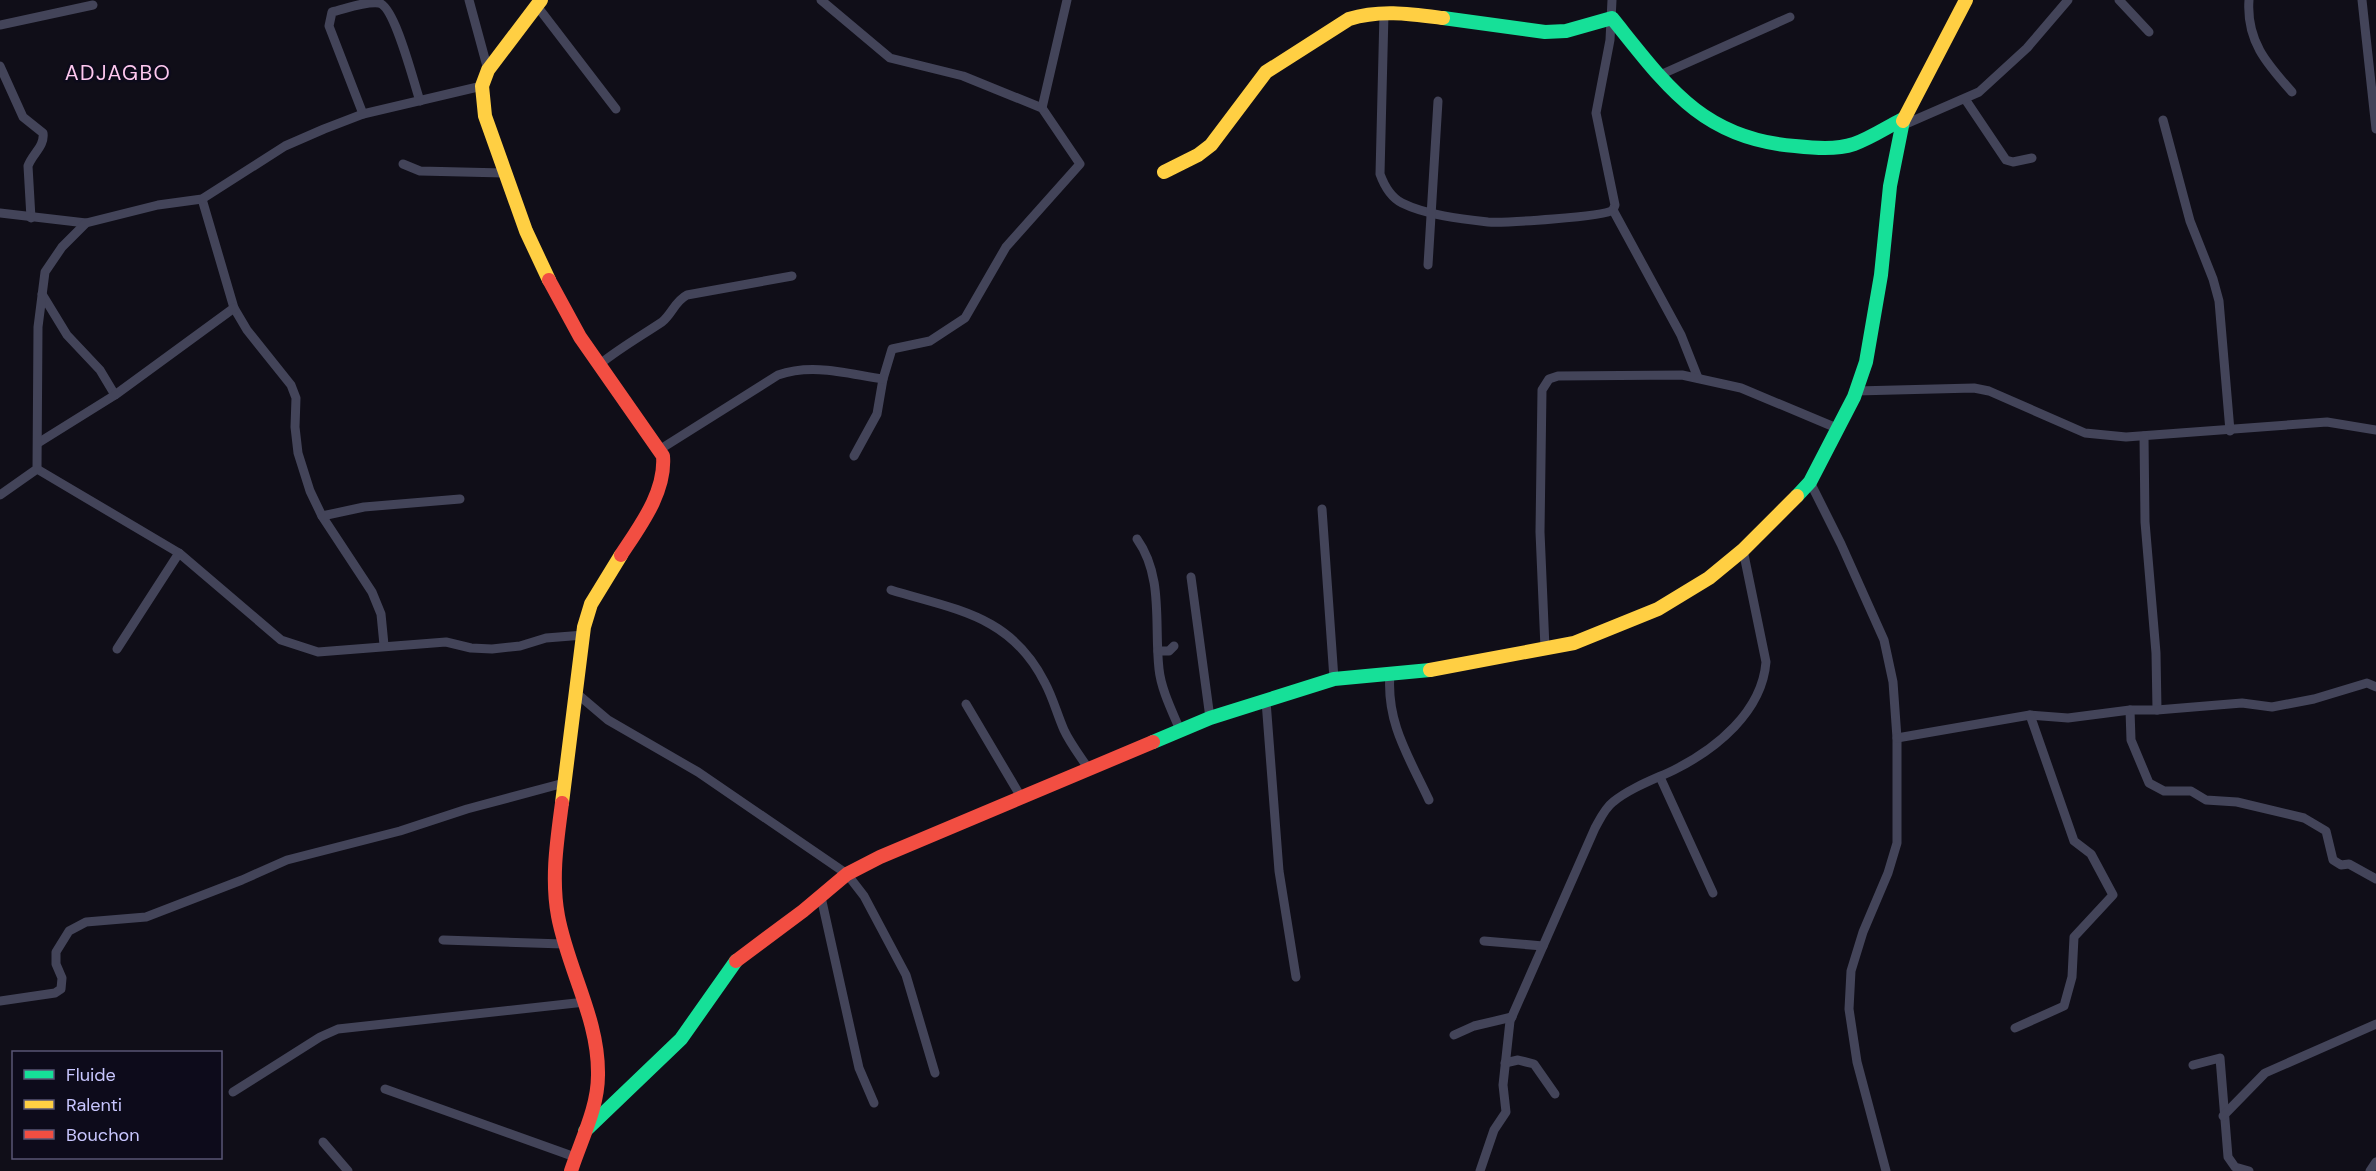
<svg xmlns="http://www.w3.org/2000/svg" width="2376" height="1171" viewBox="0 0 2376 1171" font-family="'DM Sans',sans-serif">
<style>
.lines{fill:none;stroke-linecap:round;stroke-linejoin:round}
.street{stroke:#434459;stroke-width:9}
.fast{stroke:#16e098;stroke-width:14}
.slow{stroke:#ffcf43;stroke-width:14}
.jam{stroke:#f24e42;stroke-width:14}
.labels{text-anchor:middle;dominant-baseline:central;stroke-width:5;stroke-linejoin:round;paint-order:stroke}
.quarter-label{font-size:21px;letter-spacing:1.5px;fill:#fec8ef;stroke:#0d0b1b}
</style>
<rect width="100%" height="100%" fill="#100e18"/>
<g class="lines">
<g class="street">
<polyline points="469,0 488,70"/>
<polyline points="821,0 890,58 963,76 1042,108 1080,164 1006,247 965,318 930,341 892,349 883,379 877,414 854,456"/>
<polyline points="1612,0 1610,40 1596,113 1615,205 1613,210 1681,335 1698,378"/>
<polyline points="2119,0 2149,32"/>
<path d="M2249,0C2246,41 2267,64 2292,92"/>
<polyline points="2362,0 2376,129"/>
<polyline points="537,6 616,109"/>
<path d="M1384,13L1380,174C1384,185 1390,197 1402,203C1426,215 1461,219 1488,222C1504,223 1604,217 1613,210"/>
<polyline points="0,25 93,5"/>
<path d="M0,66L23,117L43,133C45,146 32,154 28,166L31,218"/>
<polyline points="1660,75 1790,17"/>
<polyline points="1965,99 2006,160 2013,162 2032,158"/>
<polyline points="1042,108 1067,0"/>
<path d="M363,114L329,26L332,12C345,9 366,1 379,3C395,6 414,84 420,101"/>
<polyline points="2163,120 2190,221 2213,279 2219,301 2230,431"/>
<polyline points="1901,126 1979,92 2027,48 2068,0"/>
<polyline points="403,164 420,171 504,173"/>
<polyline points="202,199 234,308 247,330 291,385 296,398 295,427 298,453 310,491 322,516 372,592 381,614 384,645"/>
<polyline points="0,213 86,223"/>
<polyline points="1428,265 1438,101"/>
<polyline points="42,294 67,335 100,370 115,395"/>
<path d="M600,364C620,348 641,336 662,322C672,314 675,301 687,295L792,276"/>
<polyline points="1856,391 1974,388 1989,391 2085,433 2126,437 2327,422 2376,430"/>
<polyline points="2144,436 2145,522 2156,653 2157,710"/>
<polyline points="38,443 115,395 234,308"/>
<path d="M659,450L778,375C813,363 848,374 883,379"/>
<polyline points="37,469 179,553 281,640 318,652 446,642 471,648 492,649 520,646 546,638 584,635"/>
<polyline points="1810,482 1841,544 1884,640 1893,682 1897,738 1897,843 1888,873 1863,932 1851,971 1849,1009 1857,1062 1886,1171"/>
<polyline points="0,495 37,469 38,327 45,272 62,247 86,223 158,205 202,199 285,146 324,129 363,114 482,86"/>
<polyline points="1322,509 1334,679"/>
<polyline points="322,516 364,507 460,499"/>
<path d="M1137,539C1164,577 1154,625 1159,669C1161,689 1172,711 1180,730"/>
<polyline points="1191,577 1210,718"/>
<path d="M891,590C956,610 1011,615 1045,683C1053,698 1057,714 1064,730C1070,743 1080,756 1088,768"/>
<polyline points="1545,648 1540,532 1542,390 1549,379 1558,376 1682,375 1741,388 1839,429"/>
<polyline points="117,649 179,553"/>
<polyline points="1158,651 1169,651 1174,646"/>
<path d="M1390,674C1386,723 1409,757 1429,800"/>
<polyline points="575,692 608,720 698,772 847,874 864,896 906,975 935,1073"/>
<polyline points="1266,701 1279,871 1296,977"/>
<polyline points="966,704 1021,797"/>
<polyline points="2130,710 2131,740 2149,783 2164,791 2191,791 2206,800 2237,802 2304,818 2326,831 2333,860 2341,865 2349,864 2376,879"/>
<polyline points="1897,738 2030,715 2068,718 2130,710 2157,710 2242,703 2272,707 2314,699 2367,683 2376,687"/>
<polyline points="1660,777 1713,893"/>
<polyline points="821,897 859,1068 874,1103"/>
<polyline points="443,940 564,944"/>
<polyline points="1484,941 1543,946"/>
<polyline points="0,1001 55,993 61,989 62,978 56,964 56,952 69,931 86,922 146,917 242,880 287,860 400,831 467,809 564,783"/>
<polyline points="2015,1028 2064,1006 2072,977 2074,937 2113,895 2091,854 2074,841 2030,715"/>
<polyline points="1454,1035 1474,1026 1512,1017"/>
<polyline points="1505,1063 1518,1060 1534,1064 1555,1094"/>
<polyline points="2193,1065 2220,1058 2228,1157 2235,1167 2249,1171"/>
<polyline points="385,1089 575,1157"/>
<polyline points="233,1092 320,1037 338,1029 585,1002"/>
<polyline points="2223,1116 2265,1073 2376,1024"/>
<polyline points="323,1142 348,1171"/>
<path d="M1480,1171L1494,1130L1506,1112L1503,1085L1510,1021L1595,828C1600,819 1605,808 1613,802C1630,788 1655,779 1674,770C1716,749 1762,712 1766,662L1743,550"/>
<polyline points="2370,1171 2376,1162"/>
</g>
<g class="fast">
<path d="M1443,18L1545,32L1566,31L1612,18C1666,85 1702,139 1795,146C1814,148 1836,150 1854,144C1871,138 1887,127 1903,119"/>
<polyline points="1797,496 1810,482 1854,397 1866,362 1881,275 1890,186 1903,121"/>
<polyline points="1153,742 1210,718 1334,679 1430,670"/>
<polyline points="585,1131 681,1039 736,961"/>
</g>
<g class="slow">
<polyline points="541,0 488,70 482,86 485,116 526,231 549,280"/>
<polyline points="1903,121 1966,0"/>
<path d="M1164,172L1198,155L1211,145L1266,72L1349,19C1380,9 1412,14 1443,18"/>
<polyline points="1430,670 1574,643 1658,609 1709,578 1743,550 1797,496"/>
<polyline points="562,803 584,627 591,604 621,555"/>
</g>
<g class="jam">
<path d="M549,280L580,337L663,456C666,492 640,526 621,555"/>
<path d="M562,803C557,841 551,878 558,916C568,970 599,1019 598,1075C598,1108 581,1140 571,1171"/>
<polyline points="736,961 803,911 847,874 880,857 1153,742"/>
</g>
</g>
<g class="labels">
<g class="quarter-label">
<text x="118" y="73">ADJAGBO</text>
</g>
</g>
<rect x="12" y="1051" width="210" height="108" fill="#0d0b1b" stroke="#585676" stroke-width="1.5"/>
<rect x="24" y="1070" width="30" height="9" fill="#16e098" stroke="#585676" stroke-width="1.5"/>
<text x="66" y="1081" font-size="18" fill="#c8c6fe">Fluide</text>
<rect x="24" y="1100" width="30" height="9" fill="#ffcf43" stroke="#585676" stroke-width="1.5"/>
<text x="66" y="1111" font-size="18" fill="#c8c6fe">Ralenti</text>
<rect x="24" y="1130" width="30" height="9" fill="#f24e42" stroke="#585676" stroke-width="1.5"/>
<text x="66" y="1141" font-size="18" fill="#c8c6fe">Bouchon</text>
</svg>
